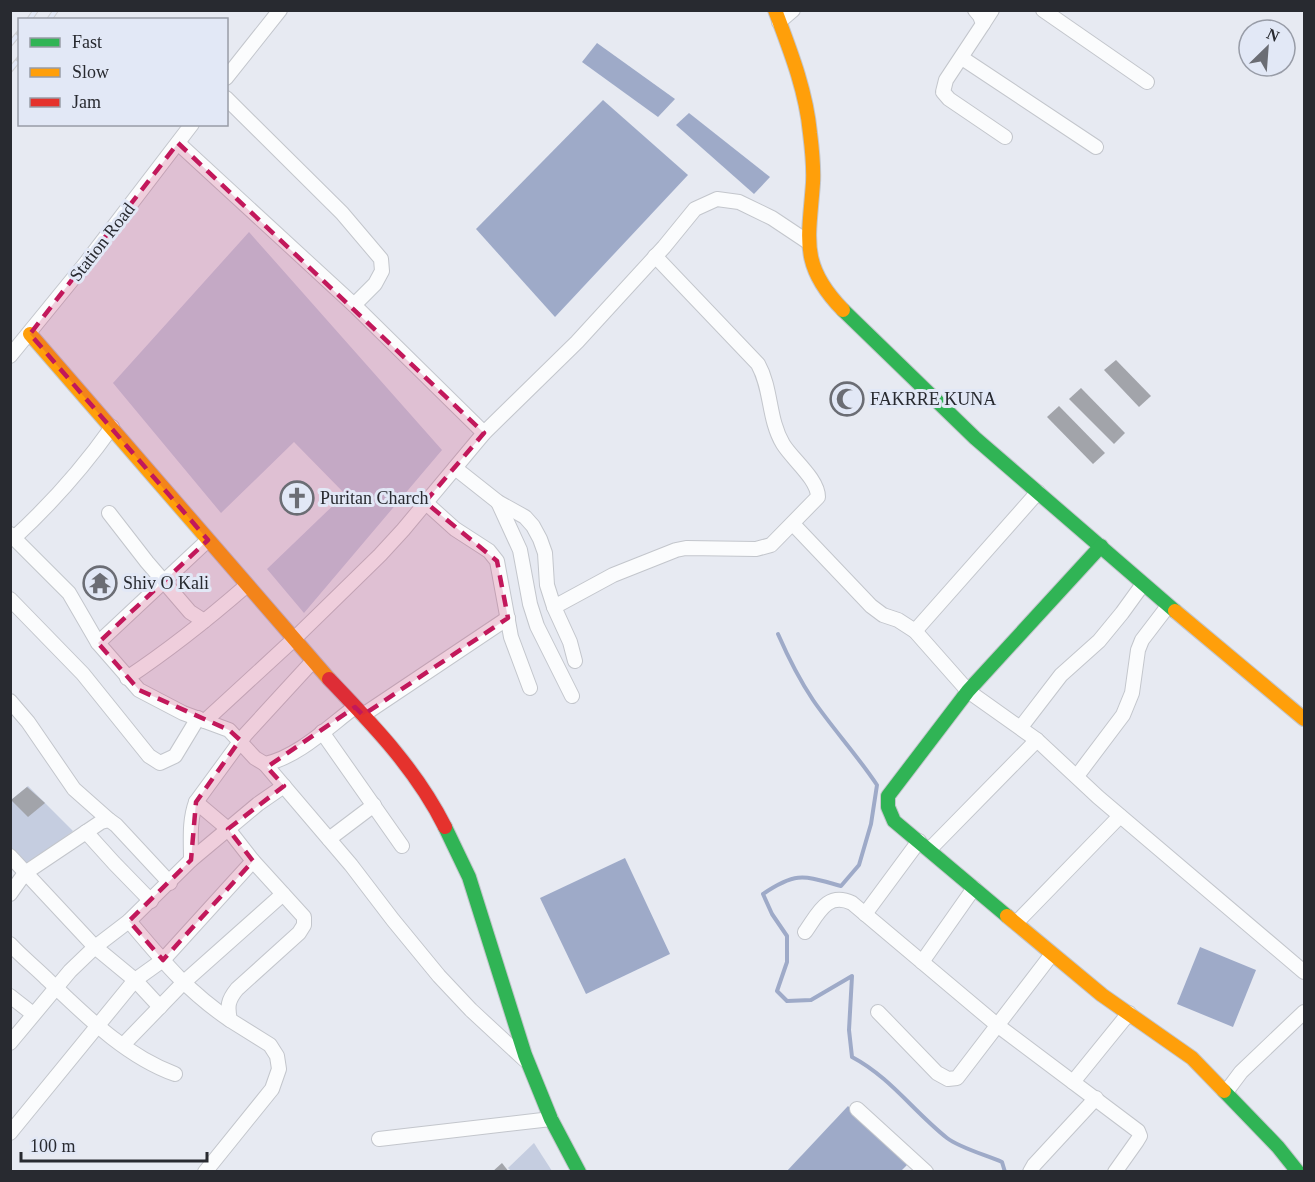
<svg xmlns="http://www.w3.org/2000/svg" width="1315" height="1182" viewBox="0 0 1315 1182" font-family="'Times New Roman',serif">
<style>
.green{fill:#c5cde0}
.water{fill:#9eaac8}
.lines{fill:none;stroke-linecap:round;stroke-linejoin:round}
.stream{stroke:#9eaac8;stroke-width:4}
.building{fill:#a2a4aa}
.street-casing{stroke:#c3c6cc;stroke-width:16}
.fast-casing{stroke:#c3c6cc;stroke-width:16}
.slow-casing{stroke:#c3c6cc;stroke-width:16}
.jam-casing{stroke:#c3c6cc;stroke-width:16}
.street{stroke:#fbfcfd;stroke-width:14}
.fast{stroke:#30b455;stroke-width:14}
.slow{stroke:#ff9f0a;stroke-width:14}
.jam{stroke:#e5322d;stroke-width:14}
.rail-casing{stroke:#cfd0d3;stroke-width:6}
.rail{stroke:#e2e8f6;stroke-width:4;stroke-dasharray:11;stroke-linecap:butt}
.marked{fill:#c2185b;fill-opacity:0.2;stroke:#c2185b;stroke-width:4.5;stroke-dasharray:12 8;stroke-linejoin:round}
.labels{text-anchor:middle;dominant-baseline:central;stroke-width:6;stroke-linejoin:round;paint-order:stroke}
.street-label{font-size:18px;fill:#282a30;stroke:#e2e8f6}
.poi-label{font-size:18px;fill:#282a30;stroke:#e2e8f6;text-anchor:start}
</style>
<rect width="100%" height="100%" fill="#e7eaf2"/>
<g class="green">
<polygon points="249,232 442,450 304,613 267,569 345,494 294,442 221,513 113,383"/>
<polygon points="28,786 73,831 26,867 11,848 10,801"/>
<polygon points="534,1143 552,1171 511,1171 508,1168"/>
</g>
<g class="water">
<polygon points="597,43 675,99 658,117 582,62"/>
<polygon points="603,100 688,175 555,317 476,229"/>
<polygon points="689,113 770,177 754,194 676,125"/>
<polygon points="625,858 670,954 586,994 540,898"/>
<polygon points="1200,947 1256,970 1233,1027 1177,1004"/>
<polygon points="848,1106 907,1165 901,1171 786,1172"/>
</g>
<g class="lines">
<path class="stream" d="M778,634C788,657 799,679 813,700C833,729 857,755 877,785L871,824L859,865L841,886C804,876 797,871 763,894L772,914L787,936V962L777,991L787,1001L811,1000L852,976L849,1030L852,1057C890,1077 914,1112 947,1138C960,1148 986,1155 1002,1162L1005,1172"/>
</g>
<g class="building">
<polygon points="1116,360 1151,396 1139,407 1104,370"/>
<polygon points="1081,388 1125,433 1114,444 1069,399"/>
<polygon points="1059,406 1105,453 1093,464 1047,417"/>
<polygon points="27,787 45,803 28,817 11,800"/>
<polygon points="502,1163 509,1172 492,1172"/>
</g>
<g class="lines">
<g class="street-casing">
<g id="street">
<polyline points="975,10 980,16 983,24 946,80 943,92 949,99 1005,137"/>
<polyline points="1043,10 1147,82"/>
<polyline points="779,22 793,10"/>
<polyline points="983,24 992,10"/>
<polyline points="962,58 1096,147"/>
<polyline points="226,78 280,10"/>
<polyline points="226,98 342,213 381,259 382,271 375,284 354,305"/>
<polyline points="178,143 354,305 484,433"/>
<polyline points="10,356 85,264 192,124"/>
<polyline points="455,468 498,502 525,517 533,526 540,539 545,553 547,585 554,607 570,642 575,661"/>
<polyline points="425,502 455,529 489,551 497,561 511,637 530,688"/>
<polyline points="498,502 520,550 530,604 537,626 572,696"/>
<polyline points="109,513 147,562 190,612 204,621"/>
<polyline points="793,524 871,606 883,615 898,620 915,631 968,691 1037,740 1098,797 1304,972"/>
<path d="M10,534L69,593L98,643L139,690L183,713L229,730L255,758L265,764C298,757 328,727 355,707"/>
<path d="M14,538C51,504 83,468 112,427"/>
<polyline points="10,599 83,674 149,756 160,763 175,756 198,718"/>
<path d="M554,607L613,575L676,550L686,548L756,549L771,545L818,497C818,479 792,459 783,444C768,419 772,389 758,364L655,256"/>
<polyline points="915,631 1038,492"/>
<polyline points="98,643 208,540"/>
<path d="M127,678C169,650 208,619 246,586"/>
<polyline points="10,701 28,722 74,789 109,820"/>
<polyline points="363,715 508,618"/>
<polyline points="205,721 293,640 380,555 403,530 484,433 577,342 664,247 695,209 717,199 739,202 772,218 808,242"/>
<polyline points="1021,727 1061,675 1099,641 1122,613 1143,584"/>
<polyline points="322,732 402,846"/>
<polyline points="265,764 351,865 393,920 439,976 471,1010 525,1060"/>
<polyline points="1077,776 1123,715 1132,693 1138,650 1142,640 1168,606"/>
<path d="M196,802L228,829L253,861L304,917V925L299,933L237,989C228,1000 227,1006 230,1020L270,1045L277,1056L279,1069L272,1089L205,1172"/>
<polyline points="86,832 114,863 151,901"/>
<polyline points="329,839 374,805"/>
<polyline points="929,850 1037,740"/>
<polyline points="10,856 95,947 135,980 160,1007"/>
<path d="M191,860C191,840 189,821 196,802L245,735L312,662"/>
<polyline points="10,894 25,873 101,822 109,820 116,825 170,883"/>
<polyline points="865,914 919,841"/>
<path d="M129,921C162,960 187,991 230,1020"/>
<polyline points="1016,923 1120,816"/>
<path d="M805,932C818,914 827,891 852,903L997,1025L1138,1131L1140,1136L1137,1141L1115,1172"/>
<path d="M10,944C22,957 35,967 47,979C85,1015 125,1056 175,1074"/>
<polyline points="922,962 974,888"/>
<polyline points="10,996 33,1014"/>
<polyline points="878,1012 937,1073 948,1079 957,1078 1052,954"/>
<polyline points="10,1043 70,971 95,947 129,921 191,860 258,804 284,786"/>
<polyline points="123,1045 183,983 283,894"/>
<polyline points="1073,1082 1129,1013"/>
<polyline points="1226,1092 1241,1072 1304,1012"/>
<polyline points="857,1109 926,1172"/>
<polyline points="10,1133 135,980 163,960 253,861"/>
<polyline points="379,1139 551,1119"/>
<polyline points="1030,1172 1034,1165 1096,1098"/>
</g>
</g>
<g class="fast-casing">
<g id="fast">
<polyline points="843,310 975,438 1175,611"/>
<polyline points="445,827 469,877 525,1055 551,1119 579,1172"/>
<polyline points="1007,916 894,821 888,807 888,796 968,691 1101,546"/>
<polyline points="1224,1091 1278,1147 1298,1172"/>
</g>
</g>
<g class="slow-casing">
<g id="slow">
<path d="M775,10C790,50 806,90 810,133C812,149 814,166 813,183C809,239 799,265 843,310"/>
<polyline points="30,334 329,679"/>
<polyline points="1175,611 1304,719"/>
<polyline points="1007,916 1102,995 1192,1058 1224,1091"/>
</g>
</g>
<g class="jam-casing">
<path id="jam" d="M329,679C373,725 416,769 445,827"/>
</g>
<use href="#street" class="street"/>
<use href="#fast" class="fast"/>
<use href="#slow" class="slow"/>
<use href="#jam" class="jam"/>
<g class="rail-casing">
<g id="rail">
<polyline points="29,20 36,10"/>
<polyline points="49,20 56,10"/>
<polyline points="10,44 20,32"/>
<polyline points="10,70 20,58"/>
</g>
</g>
<use href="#rail" class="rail"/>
</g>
<path class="marked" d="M178,143L484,433L425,502L497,561L508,618L363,715L355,707L267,767L284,786L228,829L253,861L163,960L129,921L191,860L196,802L240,740L229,730L139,690L98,643L208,540L30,334Z"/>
<defs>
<g id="mosque-ring" transform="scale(1.725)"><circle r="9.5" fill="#e2e8f6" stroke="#6b6d74" stroke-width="1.5"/><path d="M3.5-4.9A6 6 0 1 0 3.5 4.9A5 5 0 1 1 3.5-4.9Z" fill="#6b6d74"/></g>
<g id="church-ring" transform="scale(1.725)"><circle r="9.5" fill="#e2e8f6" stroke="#6b6d74" stroke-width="1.5"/><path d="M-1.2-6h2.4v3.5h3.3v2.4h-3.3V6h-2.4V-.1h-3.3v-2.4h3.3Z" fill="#6b6d74"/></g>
<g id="temple-ring" transform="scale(1.725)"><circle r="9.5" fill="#e2e8f6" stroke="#6b6d74" stroke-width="1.5"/><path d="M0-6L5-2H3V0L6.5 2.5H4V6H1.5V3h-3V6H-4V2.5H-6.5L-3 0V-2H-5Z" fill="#6b6d74"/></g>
</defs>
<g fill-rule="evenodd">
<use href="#mosque-ring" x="847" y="399"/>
<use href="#church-ring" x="297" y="498"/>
<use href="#temple-ring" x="100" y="583"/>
</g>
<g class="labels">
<g class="street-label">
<text transform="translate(102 242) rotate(-52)">Station Road</text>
</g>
<g class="poi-label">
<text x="870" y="399">FAKRRE KUNA</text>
<text x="320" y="498">Puritan Charch</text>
<text x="123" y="583">Shiv O Kali</text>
</g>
</g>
<rect width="1315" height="1182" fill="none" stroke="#282a30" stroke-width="24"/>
<rect x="18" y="18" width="210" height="108" fill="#e2e8f6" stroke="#989ca7" stroke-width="1.5"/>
<rect x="30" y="38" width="30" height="9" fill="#30b455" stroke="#989ca7" stroke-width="1.5"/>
<text x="72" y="48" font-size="18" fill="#282a30">Fast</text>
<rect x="30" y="68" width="30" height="9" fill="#ff9f0a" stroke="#989ca7" stroke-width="1.5"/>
<text x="72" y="78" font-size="18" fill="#282a30">Slow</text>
<rect x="30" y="98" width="30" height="9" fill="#e5322d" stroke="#989ca7" stroke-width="1.5"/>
<text x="72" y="108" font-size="18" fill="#282a30">Jam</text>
<g transform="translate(1267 48) rotate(25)"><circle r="28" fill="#e2e8f6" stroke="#989ca7" stroke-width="1.5"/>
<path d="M0-4.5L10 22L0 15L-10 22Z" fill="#6b6d74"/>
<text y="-9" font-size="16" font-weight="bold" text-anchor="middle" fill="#282a30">N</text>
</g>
<path d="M21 1152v9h186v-9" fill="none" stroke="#282a30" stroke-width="3"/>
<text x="30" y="1152" font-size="18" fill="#282a30" stroke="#e2e8f6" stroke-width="4.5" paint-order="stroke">100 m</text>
</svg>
